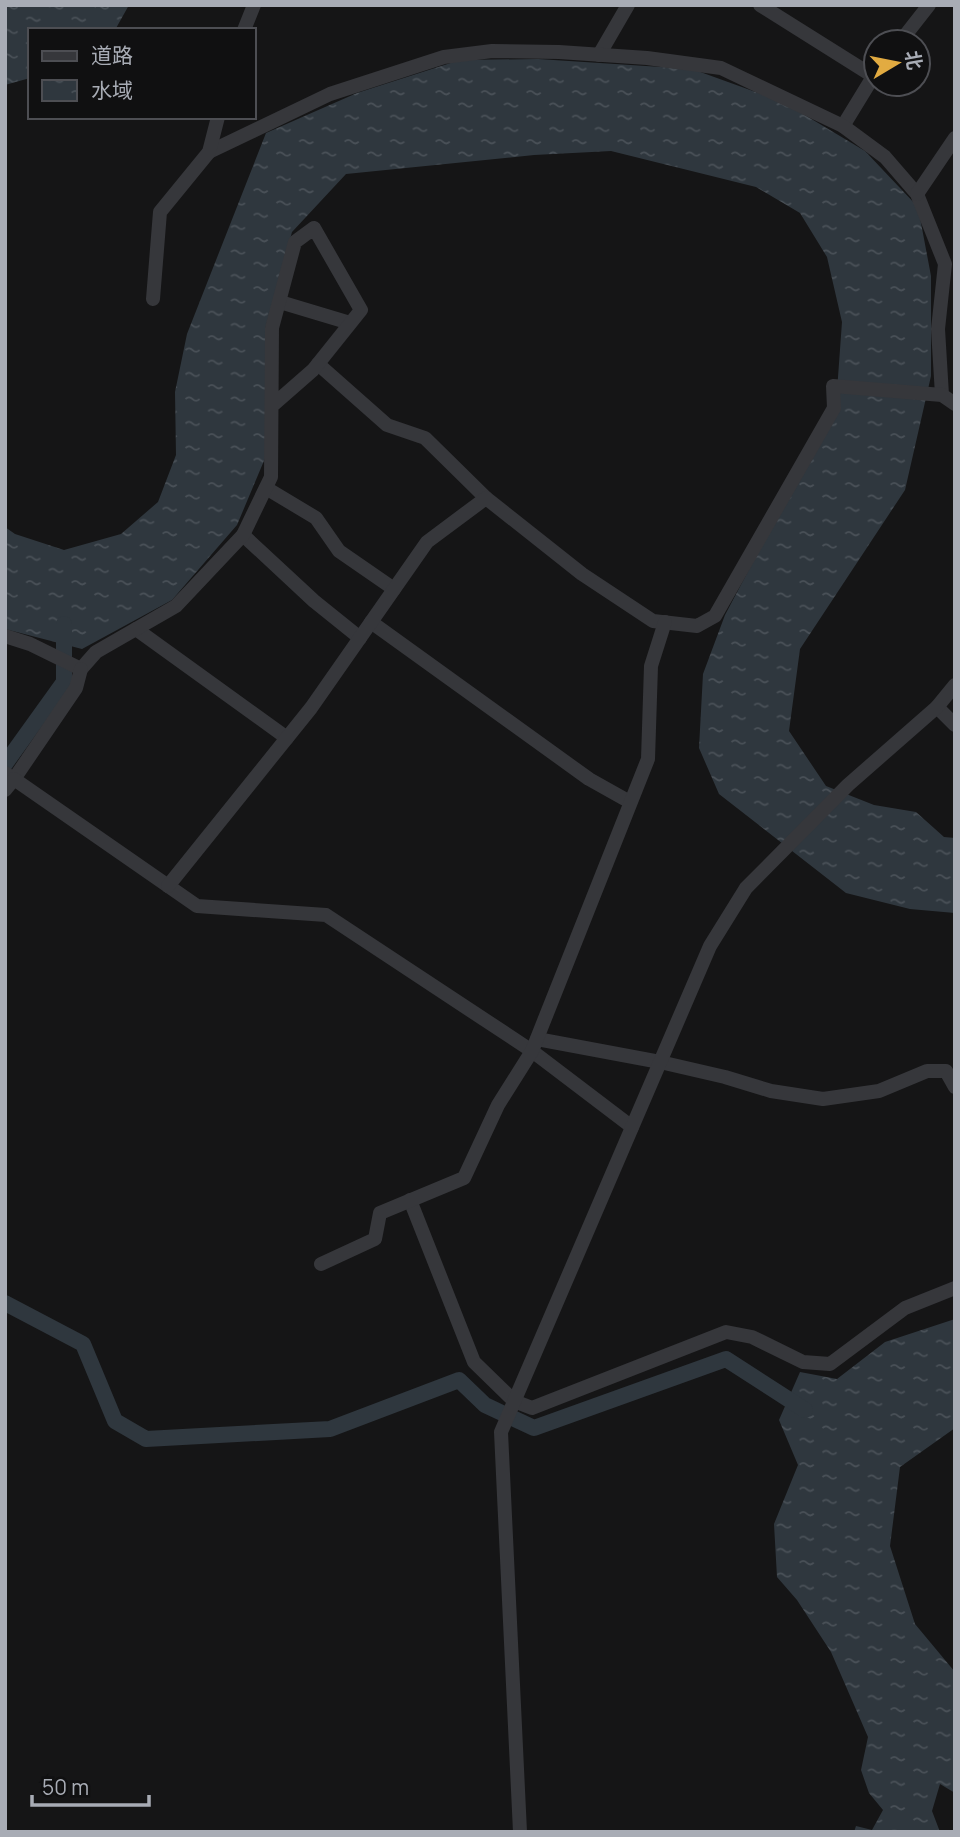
<svg xmlns="http://www.w3.org/2000/svg" width="960" height="1837" viewBox="0 0 960 1837" font-family="Manrope,'Noto Sans SC',sans-serif">
<style>
.water{fill:url(#water-ripples)}
.lines{fill:none;stroke-linecap:round;stroke-linejoin:round}
.canal{stroke:#2f373e;stroke-width:16}
.minor{stroke:#36373b;stroke-width:14}
</style>
<defs>
<pattern id="water-ripples" width="26" height="14" patternUnits="userSpaceOnUse" patternTransform="scale(1.75)"><rect width="26" height="14" fill="#2f373e"/><path d="M2 4q2-2 4 0t4 0M15 11q2-2 4 0t4 0" fill="none" stroke="#4a5158"/></pattern>
</defs>
<rect width="100%" height="100%" fill="#151516"/>
<g class="water">
<polygon points="5,5 129,5 115,30 30,30 30,78 5,85"/>
<polygon points="538,59 692,69 783,102 865,151 918,207 931,276 931,376 905,490 800,649 789,731 826,786 874,805 916,812 944,837 955,838 955,913 910,909 846,893 719,794 699,748 703,674 725,615 836,405 842,322 827,257 800,213 756,187 611,151 534,155 346,174 292,232 265,329 266,456 237,525 172,600 82,649 5,629 5,527 15,534 64,550 121,534 158,502 176,455 175,392 187,334 266,133 357,93 460,60"/>
<polygon points="955,1319 955,1428 900,1467 890,1546 915,1624 955,1672 955,1793 940,1784 932,1811 940,1832 854,1832 856,1826 872,1830 883,1810 869,1793 861,1770 868,1737 831,1652 797,1600 777,1577 774,1524 798,1465 779,1420 800,1372 837,1379 885,1342"/>
</g>
<g class="lines">
<g class="canal">
<polyline points="5,764 64,682 64,624"/>
<polyline points="5,1303 83,1344 115,1421 146,1439 330,1429 459,1380 485,1405 534,1428 726,1359 805,1410"/>
</g>
<g class="minor">
<polyline points="760,5 873,76"/>
<polyline points="244,30 254,5"/>
<polyline points="900,42 929,5"/>
<polyline points="599,55 628,5"/>
<polyline points="843,126 876,72"/>
<polyline points="209,152 330,94 444,57 492,51 559,52 647,58 721,68 843,126 885,157 917,194 945,264 938,329 942,395"/>
<polyline points="917,194 955,138"/>
<polyline points="153,299 160,212 209,152 218,117"/>
<polyline points="280,302 350,323"/>
<polyline points="318,364 387,425 425,438 486,498"/>
<polyline points="266,488 316,518 339,551 394,589"/>
<polyline points="243,535 314,601 360,638"/>
<polyline points="371,622 589,779 630,802"/>
<polyline points="136,629 287,738"/>
<polyline points="5,636 30,644 81,669 96,652 176,606 243,535 271,477 272,328 295,242 314,228 361,310 313,370 273,405"/>
<polyline points="937,707 955,725"/>
<polyline points="5,773 14,779 76,688 81,669"/>
<polyline points="5,790 14,779 197,906 326,915 532,1051 632,1127"/>
<polyline points="168,886 311,708 427,542 486,498 582,574 653,621 697,626 715,616 834,408 833,386 942,395 955,404"/>
<polyline points="537,1039 660,1062 725,1077 771,1091 823,1099 879,1091 927,1071 946,1071 955,1087"/>
<polyline points="410,1200 474,1362 514,1401 532,1408 726,1332 752,1337 803,1362 830,1364 905,1308 955,1288"/>
<polyline points="321,1264 375,1239 380,1213 464,1178 498,1105 532,1051 648,759 651,666 665,622"/>
<polyline points="520,1832 501,1432 710,946 746,888 848,785 937,707 955,685"/>
</g>
</g>
<rect width="960" height="1837" fill="none" stroke="#a8acb5" stroke-width="14"/>
<rect x="28" y="28" width="228" height="91" fill="#101011" stroke="#4d4e53" stroke-width="2"/>
<rect x="42" y="51" width="35" height="10" fill="#36373b" stroke="#4d4e53" stroke-width="2"/>
<text x="91" y="63" font-size="21" fill="#a8acb5">道路</text>
<rect x="42" y="80" width="35" height="21" fill="url(#water-ripples)" stroke="#4d4e53" stroke-width="2"/>
<text x="91" y="98" font-size="21" fill="#a8acb5">水域</text>
<g transform="translate(897 63) rotate(80)"><circle r="33" fill="#101011" stroke="#4d4e53" stroke-width="2"/>
<path d="M0-5L12 26L0 18L-12 26Z" fill="#e2ab41"/>
<text y="-10" font-size="19" font-weight="bold" text-anchor="middle" fill="#a8acb5">北</text>
</g>
<path d="M32 1795v10h117v-10" fill="none" stroke="#a8acb5" stroke-width="3.5"/>
<text x="42" y="1795" font-size="21" fill="#a8acb5" stroke="#101011" stroke-width="5" paint-order="stroke">50 m</text>
</svg>
